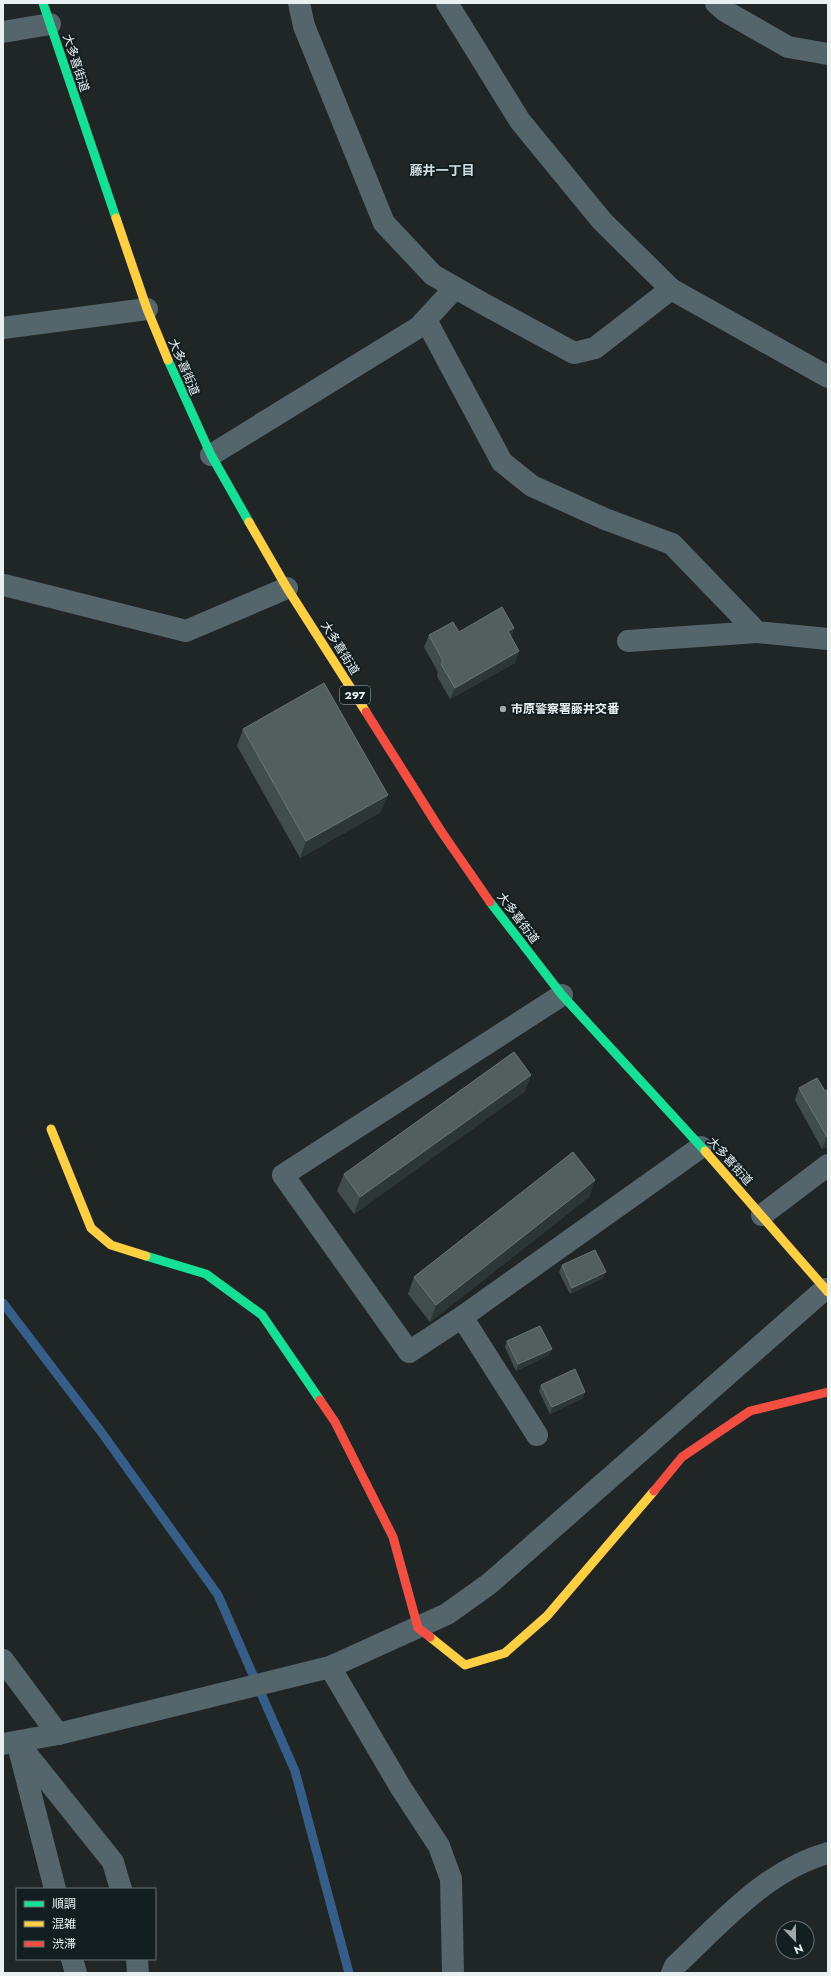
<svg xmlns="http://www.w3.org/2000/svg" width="831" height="1976" viewBox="0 0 831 1976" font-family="Jost,'Noto Sans JP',sans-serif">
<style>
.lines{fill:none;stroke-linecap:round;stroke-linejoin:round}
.stream{stroke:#375e88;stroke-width:9}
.street{stroke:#55656c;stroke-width:22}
.fast{stroke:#16e098;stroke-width:9}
.slow{stroke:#ffcf43;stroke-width:9}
.jam{stroke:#f24e42;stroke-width:9}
.wall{fill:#414c4d}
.shaded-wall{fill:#2c3636}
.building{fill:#535e5f;stroke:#6a7576}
.poi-dot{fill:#a2a9ab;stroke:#131e21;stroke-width:1.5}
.labels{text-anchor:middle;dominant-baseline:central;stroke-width:4;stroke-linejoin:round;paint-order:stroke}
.shield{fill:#131e21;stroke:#a8b1b3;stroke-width:1}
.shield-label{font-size:11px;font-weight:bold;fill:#e8f0f2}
.street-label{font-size:12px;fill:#e8f0f2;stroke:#131e21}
.poi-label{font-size:12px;font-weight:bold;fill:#e8f0f2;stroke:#131e21;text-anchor:start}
.neighbourhood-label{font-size:13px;font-weight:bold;fill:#d1e0e3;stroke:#131e21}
</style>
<rect width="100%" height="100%" fill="#202626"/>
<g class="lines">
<polyline class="stream" points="3,1303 102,1433 218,1595 295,1771 349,1973"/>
<g class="street">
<polyline points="299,3 304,26 384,223 433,275 482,303 574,353 595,348 671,289"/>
<polyline points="447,3 520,121 602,221 671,289 828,377"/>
<polyline points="716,3 725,11 788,47 828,54"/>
<polyline points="3,32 50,24"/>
<polyline points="426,320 502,462 532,486 605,519 672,544 757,632 828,639"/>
<polyline points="3,328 147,309"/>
<polyline points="211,455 419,327 455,288"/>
<polyline points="4,585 186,631 287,588"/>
<polyline points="628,641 757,632"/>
<polyline points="562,995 283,1175 409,1352 462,1317 701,1147"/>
<polyline points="762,1215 828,1165"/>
<polyline points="462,1317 537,1435"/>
<polyline points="3,1660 58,1734"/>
<polyline points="330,1667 401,1788 439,1846 451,1879 453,1973"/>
<polyline points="17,1742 113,1862 121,1889"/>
<polyline points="3,1744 58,1734 330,1667 447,1614 489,1584 825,1289"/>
<polyline points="19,1749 55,1889"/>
<polyline points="72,1959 76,1973"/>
<polyline points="137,1959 138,1973"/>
<path d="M672,1973L675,1966C720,1924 766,1870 828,1853"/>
</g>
<g class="fast">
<polyline points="43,3 116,218"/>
<polyline points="168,360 211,455 249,522"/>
<polyline points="490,902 562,995 705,1151"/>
<polyline points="146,1256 206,1274 262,1315 320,1400"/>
</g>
<g class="slow">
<polyline points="116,218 147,309 168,360"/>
<polyline points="249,522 287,588 366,712"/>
<polyline points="51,1129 91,1228 111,1245 146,1256"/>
<polyline points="705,1151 828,1292"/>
<polyline points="430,1637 465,1665 505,1653 547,1616 654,1491"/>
</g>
<g class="jam">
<polyline points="366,712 441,831 490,902"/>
<polyline points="320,1400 335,1422 393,1537 418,1628 430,1637"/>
<polyline points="654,1491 682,1457 750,1411 828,1392"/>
</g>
</g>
<g class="wall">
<polygon points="514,628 511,637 515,663 450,699 437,676 438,672 424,647 429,635 459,632"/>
<polygon points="243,729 381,812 300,858 237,746"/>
<polygon points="531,1075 524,1092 354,1214 337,1191 344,1174"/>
<polygon points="817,1078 828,1146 822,1149 795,1100 799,1088"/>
<polygon points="595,1180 589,1197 430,1322 408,1294 414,1277"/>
<polygon points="562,1265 603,1278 570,1294 559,1272"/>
<polygon points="507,1341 549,1355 516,1371 505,1347"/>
<polygon points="541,1385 583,1398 550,1414 539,1391"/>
</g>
<g class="shaded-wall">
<polygon points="514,628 510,640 508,631"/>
<polygon points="519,651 515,663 450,699 455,688"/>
<polygon points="388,795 381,812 300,858 306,841"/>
<polygon points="531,1075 524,1092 354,1214 360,1197"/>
<polygon points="828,1136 828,1146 822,1149 827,1137"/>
<polygon points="595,1180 589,1197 430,1322 436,1305"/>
<polygon points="606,1272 603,1278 570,1294 572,1288"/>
<polygon points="552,1349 549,1355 516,1371 518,1364"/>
<polygon points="585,1392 583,1398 550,1414 552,1407"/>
</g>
<g class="building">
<polygon points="502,607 514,628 508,631 519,651 455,688 441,664 443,661 429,635 453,622 459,632"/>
<polygon points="324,683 388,795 306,841 243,729"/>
<polygon points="514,1052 531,1075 360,1197 344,1174"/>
<polygon points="817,1078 825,1091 828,1089 828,1136 827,1137 799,1088"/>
<polygon points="573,1152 595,1180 436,1305 414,1277"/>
<polygon points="595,1250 606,1272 572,1288 562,1265"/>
<polygon points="540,1326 552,1349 518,1364 507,1341"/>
<polygon points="575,1369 585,1392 552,1407 541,1385"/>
</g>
<circle class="poi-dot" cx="503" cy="709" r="4"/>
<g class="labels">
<rect class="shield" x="340" y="686" width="30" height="18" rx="3"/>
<g class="shield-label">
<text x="355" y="695">297</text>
</g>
<g class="street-label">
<text transform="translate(76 63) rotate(72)">大多喜街道</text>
<text transform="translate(184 367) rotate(67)">大多喜街道</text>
<text transform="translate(340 648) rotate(58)">大多喜街道</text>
<text transform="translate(518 918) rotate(53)">大多喜街道</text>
<text transform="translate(730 1161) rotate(48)">大多喜街道</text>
</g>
<g class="poi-label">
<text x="511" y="709">市原警察署藤井交番</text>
</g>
<g class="neighbourhood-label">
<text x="442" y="170">藤井一丁目</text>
</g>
</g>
<rect width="831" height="1976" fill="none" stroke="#e8f0f2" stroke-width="8"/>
<rect x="16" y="1888" width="140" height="72" fill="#131e21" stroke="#687275"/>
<rect x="24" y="1901" width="20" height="6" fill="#16e098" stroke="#687275"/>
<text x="52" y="1908" font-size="12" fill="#e8f0f2">順調</text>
<rect x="24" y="1921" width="20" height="6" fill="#ffcf43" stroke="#687275"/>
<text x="52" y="1928" font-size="12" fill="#e8f0f2">混雑</text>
<rect x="24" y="1941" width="20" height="6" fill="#f24e42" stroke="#687275"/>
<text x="52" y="1948" font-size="12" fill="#e8f0f2">渋滞</text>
<g transform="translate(795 1940) rotate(158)"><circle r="19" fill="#131e21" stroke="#687275"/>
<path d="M0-3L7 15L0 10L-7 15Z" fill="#a2a9ab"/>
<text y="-6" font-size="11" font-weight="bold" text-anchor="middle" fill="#e8f0f2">N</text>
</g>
</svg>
